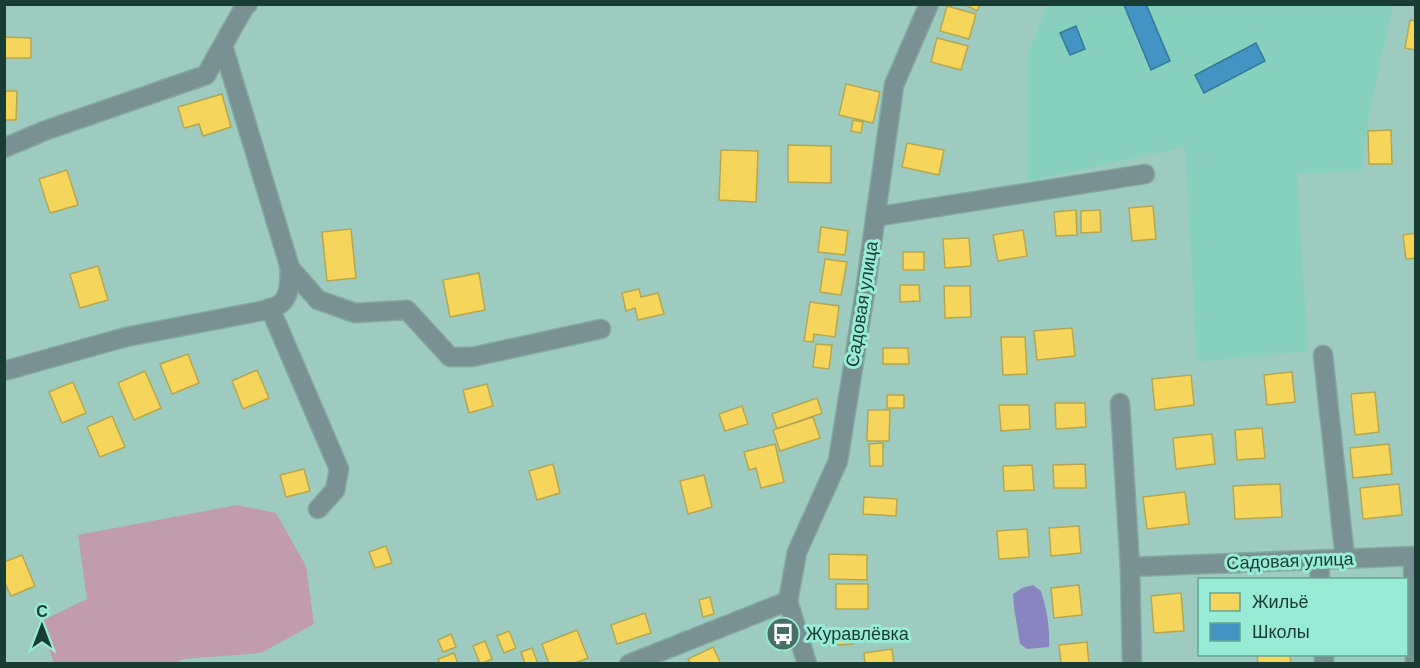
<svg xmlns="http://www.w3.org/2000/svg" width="1420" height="668" viewBox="0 0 1420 668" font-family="Helvetica,sans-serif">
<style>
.built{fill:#87d0bd}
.forest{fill:#c09cad}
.water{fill:#8985c0}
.homes{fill:#f6d55c;stroke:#b4a750;stroke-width:1.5}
.schools{fill:#4393c3;stroke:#367998;stroke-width:1.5}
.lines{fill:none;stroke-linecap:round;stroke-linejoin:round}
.minor-casing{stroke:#84a99f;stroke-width:21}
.minor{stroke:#7a9194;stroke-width:18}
.labels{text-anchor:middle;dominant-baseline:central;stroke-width:6;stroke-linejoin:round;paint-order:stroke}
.street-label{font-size:18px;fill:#193d34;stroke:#98ebd4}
.poi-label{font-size:18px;fill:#193d34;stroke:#98ebd4;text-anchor:start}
</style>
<rect width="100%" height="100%" fill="#9ecbbf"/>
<polygon class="built" points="1048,5 1393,5 1368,119 1361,171 1297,174 1308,351 1197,362 1185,147 1028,181 1028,52"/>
<polygon class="forest" points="237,505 276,513 306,566 314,624 261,653 183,659 174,663 54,663 39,622 87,599 78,535"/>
<path class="water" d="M1033,585L1041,591C1047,610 1050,628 1049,647L1027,649L1020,644L1014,607L1013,594L1022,588Z"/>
<g class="homes">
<polygon points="964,4 980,4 977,11"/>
<polygon points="947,6 976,14 969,39 940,31"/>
<polygon points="1410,20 1416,21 1416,50 1405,48"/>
<polygon points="4,37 31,38 31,58 4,58"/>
<polygon points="937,38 968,46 961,70 931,62"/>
<polygon points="846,84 880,92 873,123 839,115"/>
<polygon points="4,91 17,91 16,120 4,120"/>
<polygon points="222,94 231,127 203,136 199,124 184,128 178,107"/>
<polygon points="853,120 863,122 861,133 851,131"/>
<polygon points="1391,130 1392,164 1369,164 1368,131"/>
<polygon points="907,143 944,150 939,175 902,167"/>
<polygon points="788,145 831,146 831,183 788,182"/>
<polygon points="721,150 758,151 756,202 719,200"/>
<polygon points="67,170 78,205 50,213 39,179"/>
<polygon points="1153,206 1156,239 1132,241 1129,208"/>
<polygon points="1076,210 1077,235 1056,236 1054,212"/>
<polygon points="1100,210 1101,232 1081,233 1081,211"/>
<polygon points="821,227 848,231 845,255 818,252"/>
<polygon points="351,229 356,278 327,281 322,232"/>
<polygon points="1023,230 1027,256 998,261 993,235"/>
<polygon points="1416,233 1416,258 1406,259 1403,235"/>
<polygon points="969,238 971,266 945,268 943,239"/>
<rect x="903" y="252" width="21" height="18"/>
<polygon points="825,259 847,262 841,295 820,292"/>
<polygon points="98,266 108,300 80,308 70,274"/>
<polygon points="479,273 485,310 450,317 443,280"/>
<polygon points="900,285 919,285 920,301 900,302"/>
<polygon points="944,286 970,286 971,317 945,318"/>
<polygon points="639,289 641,297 658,293 664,314 638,320 635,308 626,311 622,293"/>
<polygon points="810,302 839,306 835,337 814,334 813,342 804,341"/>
<polygon points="1072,328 1075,356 1037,360 1034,331"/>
<polygon points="1001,337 1025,337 1027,374 1003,375"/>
<polygon points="816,344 832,345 829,369 813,367"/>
<polygon points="883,348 908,348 909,364 883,364"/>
<polygon points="188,354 199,383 172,394 160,364"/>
<polygon points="257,370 269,398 243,409 232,381"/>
<polygon points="145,371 161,408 134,420 118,383"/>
<polygon points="1292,372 1295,402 1267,405 1264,375"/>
<polygon points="1191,375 1194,405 1155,410 1152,379"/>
<polygon points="73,382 86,413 62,423 49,392"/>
<polygon points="487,384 493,406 469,413 463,390"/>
<polygon points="1375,392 1379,432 1355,435 1351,394"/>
<rect x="887" y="395" width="17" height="13"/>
<polygon points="817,398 822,413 777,429 772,414"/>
<polygon points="1055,403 1085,403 1086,427 1056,429"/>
<polygon points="999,405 1029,405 1030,429 1001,431"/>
<polygon points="742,406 748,424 725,431 719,414"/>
<polygon points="868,410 890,410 889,441 867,441"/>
<polygon points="112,416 125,447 100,457 87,427"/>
<polygon points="813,417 820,438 780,451 773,430"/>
<polygon points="1262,428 1265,458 1237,460 1235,430"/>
<polygon points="1212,434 1215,464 1176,469 1173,438"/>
<polygon points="883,443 883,466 870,466 869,444"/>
<polygon points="775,444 784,482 761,488 756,468 749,470 744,452"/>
<polygon points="1389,444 1392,474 1353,478 1350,448"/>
<polygon points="553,464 560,493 537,500 529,471"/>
<polygon points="1085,464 1086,488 1054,488 1053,465"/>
<polygon points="1032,465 1034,490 1004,491 1003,466"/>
<polygon points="304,469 310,491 286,497 280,475"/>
<polygon points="704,475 712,507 688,514 680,481"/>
<polygon points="1280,484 1282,517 1235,519 1233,486"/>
<polygon points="1399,484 1402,515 1363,519 1360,488"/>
<polygon points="1185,492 1189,524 1147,529 1143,497"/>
<polygon points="864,497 897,499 896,516 863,514"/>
<polygon points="1079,526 1081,553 1051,556 1049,528"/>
<polygon points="1027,529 1029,557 999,559 997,531"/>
<polygon points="386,546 392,563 375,568 369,552"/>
<polygon points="829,554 867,555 867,580 829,579"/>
<polygon points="22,555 35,586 11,596 4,581 4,562"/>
<rect x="836" y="584" width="32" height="25"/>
<polygon points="1079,585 1082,615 1054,618 1051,588"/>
<polygon points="1181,593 1184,631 1154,633 1151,596"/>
<polygon points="710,597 714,614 703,617 699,600"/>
<polygon points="645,613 651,633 617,644 611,625"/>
<polygon points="577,630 588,658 573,664 549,664 542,644"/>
<polygon points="509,631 516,648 504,653 497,636"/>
<polygon points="853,633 853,644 837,645 836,634"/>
<polygon points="451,634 456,647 443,652 438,640"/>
<polygon points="485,641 492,659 480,664 473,646"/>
<polygon points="1087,642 1089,664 1061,664 1059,645"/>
<polygon points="713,647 721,664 691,664 688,659"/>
<polygon points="532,648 538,664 525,664 521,652"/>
<polygon points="892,649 894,664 865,664 864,653"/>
<polygon points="454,653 458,664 440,664 438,659"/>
<polygon points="1257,654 1290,654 1291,664 1258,664"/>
</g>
<g class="schools">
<polygon points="1126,4 1146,4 1170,61 1151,70 1124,5"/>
<polygon points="1076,26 1085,49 1070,55 1060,33"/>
<polygon points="1256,43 1265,61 1204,93 1195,75"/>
</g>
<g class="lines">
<g class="minor-casing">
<g id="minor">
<polyline points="223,46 290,268 318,300 355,313 407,310 450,357 472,357 601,329"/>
<polyline points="4,148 44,131 206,75 245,6 248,4"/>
<polyline points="875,217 1145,174"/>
<polyline points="270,308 339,469 335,490 318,509"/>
<polyline points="1323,355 1345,559"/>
<path d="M4,371L126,337L261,311C267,309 275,308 280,304C291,296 289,280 290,268"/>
<polyline points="1120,403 1130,567 1132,664"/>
<polyline points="1413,557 1415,664"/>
<polyline points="1319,560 1320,580"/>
<polyline points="1130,567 1416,556"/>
<polyline points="1324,654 1324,664"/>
<polyline points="629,664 788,601"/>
<polyline points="807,664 788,601 797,552 838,461 865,292 894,85 929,4"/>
</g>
</g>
<use href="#minor" class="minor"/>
</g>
<defs>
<g id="bus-disc" transform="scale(1.725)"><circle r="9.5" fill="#486f65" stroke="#98ebd4"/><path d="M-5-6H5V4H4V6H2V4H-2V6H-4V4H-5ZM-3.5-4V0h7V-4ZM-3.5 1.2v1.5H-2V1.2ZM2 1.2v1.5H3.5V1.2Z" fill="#fff"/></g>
</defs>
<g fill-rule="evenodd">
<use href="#bus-disc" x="783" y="634"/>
</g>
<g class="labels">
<g class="street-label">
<text transform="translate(862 304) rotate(-81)">Садовая улица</text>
<text transform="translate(1290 561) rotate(-2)">Садовая улица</text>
</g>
<g class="poi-label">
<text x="806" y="634">Журавлёвка</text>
</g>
</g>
<rect width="1420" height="668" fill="none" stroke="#193d34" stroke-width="12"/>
<rect x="1198" y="578" width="210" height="78" fill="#98ebd4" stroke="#65a594" stroke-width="1.5"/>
<rect x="1210" y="593" width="30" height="18" fill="#f6d55c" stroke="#65a594" stroke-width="1.5"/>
<text x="1252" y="608" font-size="18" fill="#193d34">Жильё</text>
<rect x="1210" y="623" width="30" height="18" fill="#4393c3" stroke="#65a594" stroke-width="1.5"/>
<text x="1252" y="638" font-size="18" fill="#193d34">Школы</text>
<g transform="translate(42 626)" stroke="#98ebd4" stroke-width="4.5" paint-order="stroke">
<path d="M0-4.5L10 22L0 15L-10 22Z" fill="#193d34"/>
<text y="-9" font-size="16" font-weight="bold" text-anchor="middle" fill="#193d34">С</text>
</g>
</svg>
